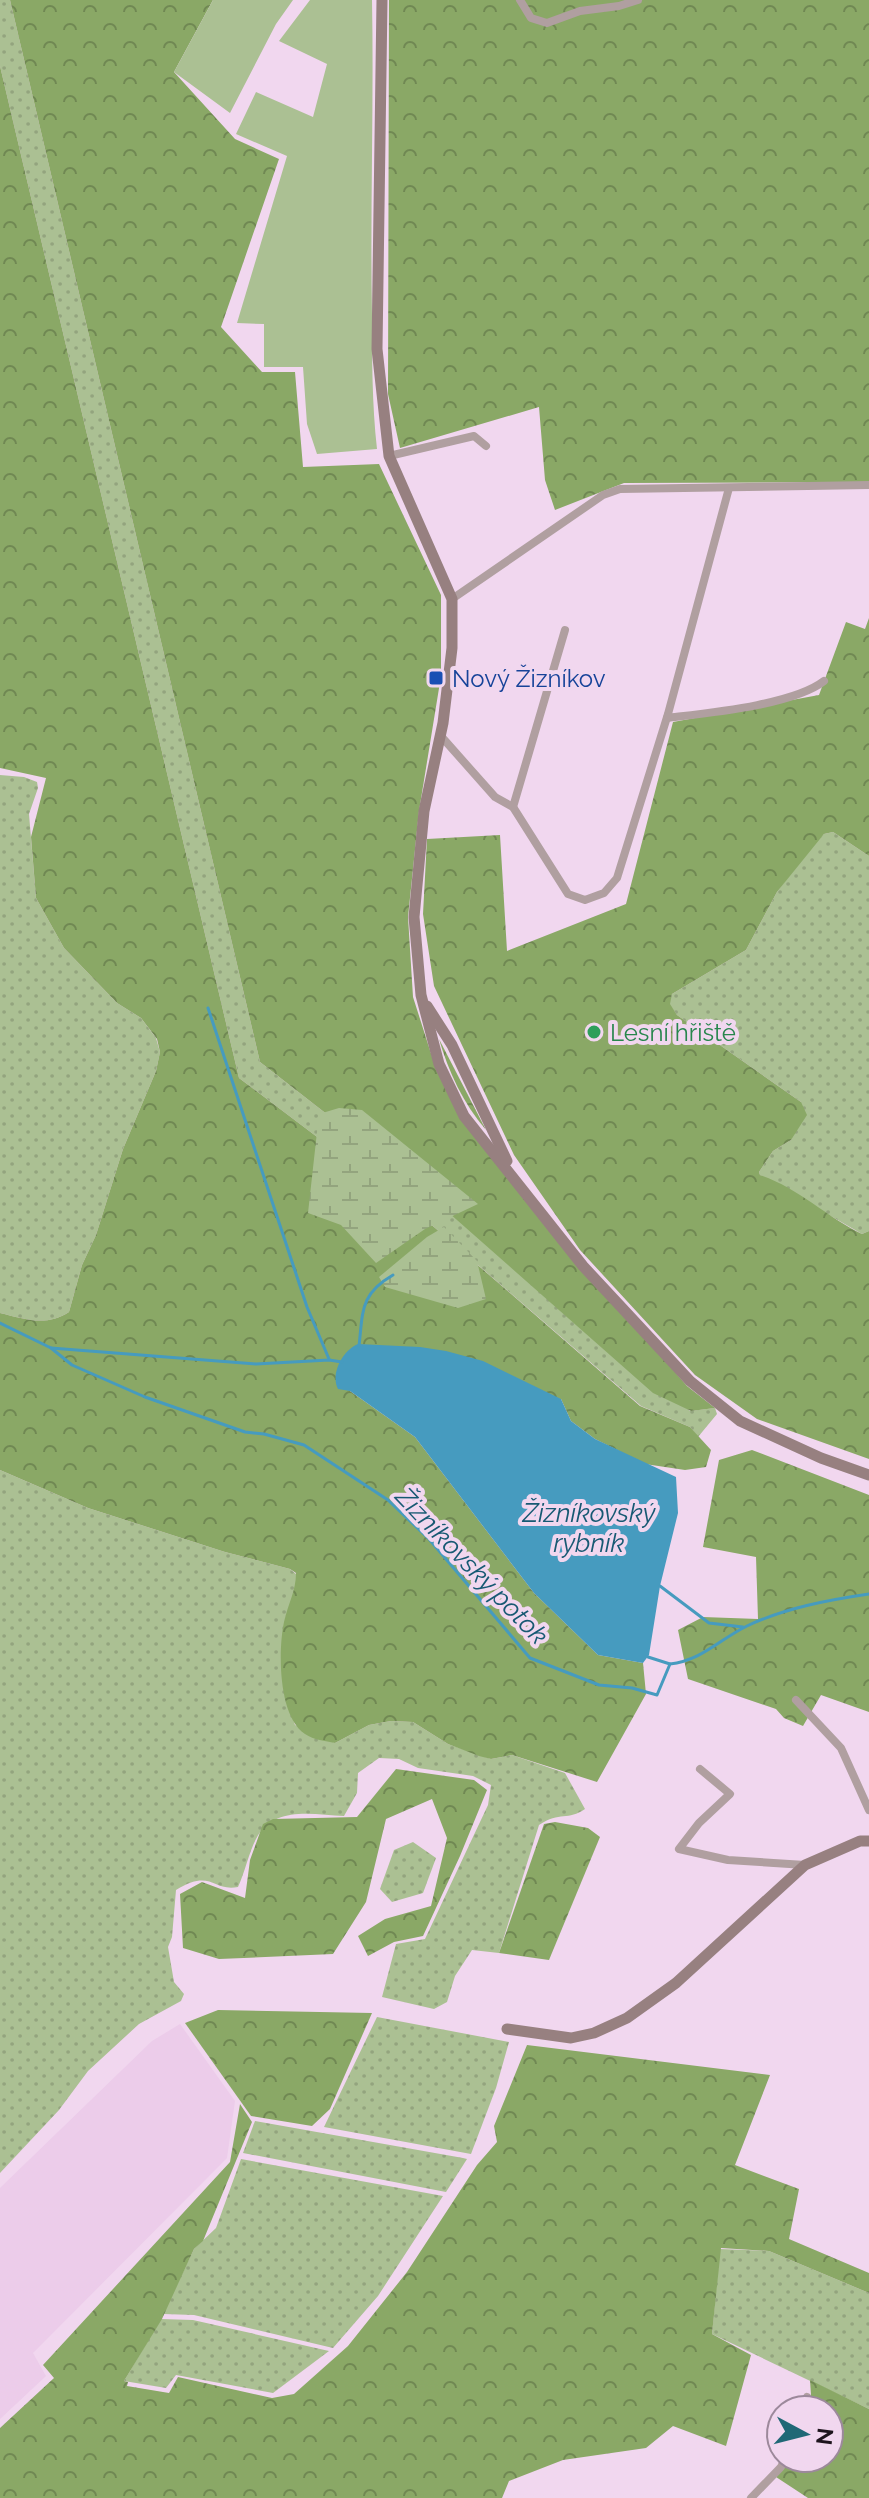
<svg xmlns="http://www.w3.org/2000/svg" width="869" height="2498" viewBox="0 0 869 2498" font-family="Raleway,sans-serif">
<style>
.built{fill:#ecccea}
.grass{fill:url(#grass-dots)}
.forest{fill:url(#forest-crowns)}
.wetland{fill:url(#wetland-marsh)}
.garden{fill:#abc093}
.water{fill:#469bbf}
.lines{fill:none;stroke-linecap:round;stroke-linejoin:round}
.stream{stroke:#469bbf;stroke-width:3}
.street{stroke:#b09fa0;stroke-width:8}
.secondary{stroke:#978080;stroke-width:11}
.transit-dot{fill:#1a4fb4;stroke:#f1d7ef;stroke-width:3}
.leisure-dot{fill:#2e9e5b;stroke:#f1d7ef;stroke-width:3}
.labels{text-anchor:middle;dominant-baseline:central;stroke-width:8;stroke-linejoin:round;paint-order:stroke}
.transit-label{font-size:24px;fill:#164399;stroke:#f1d7ef;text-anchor:start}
.leisure-label{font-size:24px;fill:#27864d;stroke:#f1d7ef;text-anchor:start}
.water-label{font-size:26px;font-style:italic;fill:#175973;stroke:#f1d7ef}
</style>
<defs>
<pattern id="grass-dots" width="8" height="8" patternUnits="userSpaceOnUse" patternTransform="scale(2)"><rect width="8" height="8" fill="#abc093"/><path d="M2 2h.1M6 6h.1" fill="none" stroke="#93a47e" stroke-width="1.8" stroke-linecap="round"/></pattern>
<pattern id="forest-crowns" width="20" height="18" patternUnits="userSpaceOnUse" patternTransform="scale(2)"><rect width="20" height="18" fill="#8aa866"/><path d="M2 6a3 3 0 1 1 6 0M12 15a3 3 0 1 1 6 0" fill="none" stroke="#708853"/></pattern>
<pattern id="wetland-marsh" width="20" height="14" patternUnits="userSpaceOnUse" patternTransform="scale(2)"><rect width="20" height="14" fill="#abc093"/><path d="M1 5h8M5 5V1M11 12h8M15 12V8" fill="none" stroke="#93a47e"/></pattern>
</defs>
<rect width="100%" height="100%" fill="#f1d7ef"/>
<polygon class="built" points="180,2024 235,2101 227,2158 33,2353 46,2376 0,2419 0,2188 152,2041"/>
<g class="grass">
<polygon points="0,0 10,0 260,1062 415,1183 690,1411 715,1408 717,1414 698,1437 690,1427 641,1406 419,1214 239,1078 0,66"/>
<path d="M0,775L24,777L37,782L38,788L29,814L36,898L64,948L117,1003L141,1018L156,1038L160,1052L156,1071L123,1149L96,1235L82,1265L69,1312C46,1327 25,1319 0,1313Z"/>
<polygon points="833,832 869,856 869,1231 862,1234 760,1175 759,1172 773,1151 791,1140 801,1102 677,1015 669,1004 672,994 746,950 777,892 810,848 824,834"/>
<path d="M0,1470L88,1508L225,1552L290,1569L296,1574V1589L285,1619L284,1693L295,1725L335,1743L369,1725L391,1721L413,1722L448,1744L491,1759L512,1755L565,1773L585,1809C568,1821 560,1811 539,1825L499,1953L472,1950L455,1976L447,2002L434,2009L382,1997L396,1944L425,1939L488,1805L491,1785L473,1776L418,1768L399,1759L379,1758L358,1773L357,1793L344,1816C313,1815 274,1805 256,1839C249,1852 245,1872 238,1887C212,1892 212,1868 176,1890L172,1937L168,1947L174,1982L184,1994L181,2001L139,2024L88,2071L59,2110L0,2173Z"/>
<polygon points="413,1842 436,1858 423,1893 392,1902 380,1889 394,1850"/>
<polygon points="377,2017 509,2042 496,2088 471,2154 324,2127"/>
<polygon points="255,2121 463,2158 467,2159 446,2192 243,2153"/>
<polygon points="241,2159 443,2196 378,2296 333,2348 194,2315 163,2314 194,2249 216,2228"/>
<polygon points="720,2249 769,2251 869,2293 869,2409 712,2334"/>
<polygon points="161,2319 193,2320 329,2351 273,2393 176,2375 166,2388 124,2381"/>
</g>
<g class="forest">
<polygon points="10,0 213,0 174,72 235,139 279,159 221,327 262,372 295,372 303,467 379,464 441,595 441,676 419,811 408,917 413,997 435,1066 513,1183 687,1386 715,1408 691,1411 653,1393 415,1183 260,1062"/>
<polygon points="389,0 869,0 869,482 624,483 555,510 545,480 539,407 400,448 388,394"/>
<path d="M0,66L239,1078L419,1214L640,1406L690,1427L711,1450L706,1467L685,1470L645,1464L595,1439L571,1421L561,1399L350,1391L415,1437L534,1593L598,1655L643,1663L646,1694L597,1782L512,1755L491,1759L479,1756L448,1744L413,1722L391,1721L369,1725L335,1743C325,1741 314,1740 305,1734C278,1716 278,1651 284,1622C288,1604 296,1591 296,1573L290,1569L225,1552L88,1508L0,1470V1313C25,1319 46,1327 69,1312L82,1265L96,1235L123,1149L156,1071L160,1052L157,1039L141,1018L117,1003L64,948L36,898L31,837L46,778L0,768Z"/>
<path d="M869,618V856L833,832L824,834L777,892L746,950L672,994L670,1004L677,1015L801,1102L807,1115L791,1140L773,1151L759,1172L760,1175C797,1187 827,1217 862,1234L869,1231V1459L757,1419L695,1375L580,1250L514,1155L434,986L423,914L427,839L500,835L507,951L626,904L673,722L819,695L846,622L865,629Z"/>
<path d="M439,1039L486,1130C463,1103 449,1073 439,1039Z"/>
<polygon points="752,1450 869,1495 869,1712 821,1695 803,1726 784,1718 776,1709 688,1679 678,1630 703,1617 758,1619 756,1557 703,1547 719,1460"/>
<polygon points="396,1769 474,1780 487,1790 460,1856 423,1936 394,1942 368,1956 358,1936 385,1919 431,1906 447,1838 432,1799 386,1819 366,1902 333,1954 219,1959 183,1948 180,1894 202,1882 245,1898 250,1860 263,1824 273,1819 357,1817"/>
<polygon points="555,1822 588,1828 600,1837 549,1960 499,1953 544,1824"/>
<polygon points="218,2010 372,2013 330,2109 312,2126 251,2116 185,2023"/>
<polygon points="527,2045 770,2075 735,2165 799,2189 789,2239 869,2273 869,2293 769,2251 721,2248 712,2334 751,2355 726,2446 673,2426 646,2448 563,2460 509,2481 502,2498 0,2498 0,2428 54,2378 43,2365 230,2162 240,2104 252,2122 203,2241 194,2249 162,2319 124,2381 128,2382 127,2386 169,2393 178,2377 272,2398 294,2394 348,2346 407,2272 477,2165 497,2142 494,2126"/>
<polygon points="810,2380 869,2409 869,2498 808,2498 776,2477 788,2458 829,2458 829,2410 805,2410 811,2395"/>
</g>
<g class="wetland">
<polygon points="339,1108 362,1110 478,1204 425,1229 376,1263 341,1225 308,1213 319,1114"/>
<polygon points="444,1227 477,1261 486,1299 458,1308 385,1287 379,1277 427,1237"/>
</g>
<g class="garden">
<polygon points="213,0 293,0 276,24 230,113 174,72"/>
<path d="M310,0H372C374,105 370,209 372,314C372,359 372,404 377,449L317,454L307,424L303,367H264V324L237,323L287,156L236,134L256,92L313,117L327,64L279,41Z"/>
</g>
<path class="water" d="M358,1344L420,1347L446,1351L483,1361L561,1399L571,1421L595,1439L676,1477L678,1513L660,1586L649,1655L643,1663L598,1655L534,1593L415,1437L350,1391L338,1389C330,1374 343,1350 358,1344Z"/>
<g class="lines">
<g class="stream">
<polyline points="208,1008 307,1307 329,1359"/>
<path d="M0,1323L51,1348L72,1365L145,1397L245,1432L264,1434L304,1445L388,1500L429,1539L530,1658L599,1685L632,1688L657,1695L670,1664C701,1661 720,1639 747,1626C785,1608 828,1600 869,1594"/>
<path d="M359,1346C363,1311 360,1294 393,1275"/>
<polyline points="51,1348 256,1364 329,1360 342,1362"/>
<polyline points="660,1586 709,1623 743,1627"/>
<polyline points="648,1657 670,1664"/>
</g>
<g class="street">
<polyline points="520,0 531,18 547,23 580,11 619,6 638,0"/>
<polyline points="389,456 474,436 486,446"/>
<polyline points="452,599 603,495 620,489 869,485"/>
<path d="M667,718C708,713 793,705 824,681"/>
<polyline points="440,735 495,797 513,807 568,894 585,900 604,893 617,878 668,714 729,488"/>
<polyline points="513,807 565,630"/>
<polyline points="796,1700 841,1748 869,1810"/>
<polyline points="700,1769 730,1794 699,1823 679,1849 728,1860 805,1865"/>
<polyline points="802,2410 807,2397"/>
<polyline points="751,2498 781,2467 785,2458"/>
</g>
<g class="secondary">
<polyline points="382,0 377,349 389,456 452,599 452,648 443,723 424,811 414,917 421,995 439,1064 464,1116 583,1266 690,1381 740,1421 821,1458 869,1475"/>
<polyline points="427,1006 452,1045 507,1161"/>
<polyline points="507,2029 571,2038 594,2033 627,2018 676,1983 805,1865 860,1841 869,1841"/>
</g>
</g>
<rect class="transit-dot" x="428" y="670" width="16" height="16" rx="4"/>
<circle class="leisure-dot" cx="594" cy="1032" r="8"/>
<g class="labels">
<g class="transit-label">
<text x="452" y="678">Nový Žizníkov</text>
</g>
<g class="leisure-label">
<text x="610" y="1032">Lesní hřiště</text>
</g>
<g class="water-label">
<text x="589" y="1513">Žizníkovský<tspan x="589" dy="30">rybník</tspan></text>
<text transform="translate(472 1566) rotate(46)">Žizníkovský potok</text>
</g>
</g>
<g transform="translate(805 2434) rotate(97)"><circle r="38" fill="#f1d7ef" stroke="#9c899b" stroke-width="2"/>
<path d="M0-6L14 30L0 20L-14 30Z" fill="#206876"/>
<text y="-12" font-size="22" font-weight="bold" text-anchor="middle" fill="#1d141d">N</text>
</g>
</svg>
